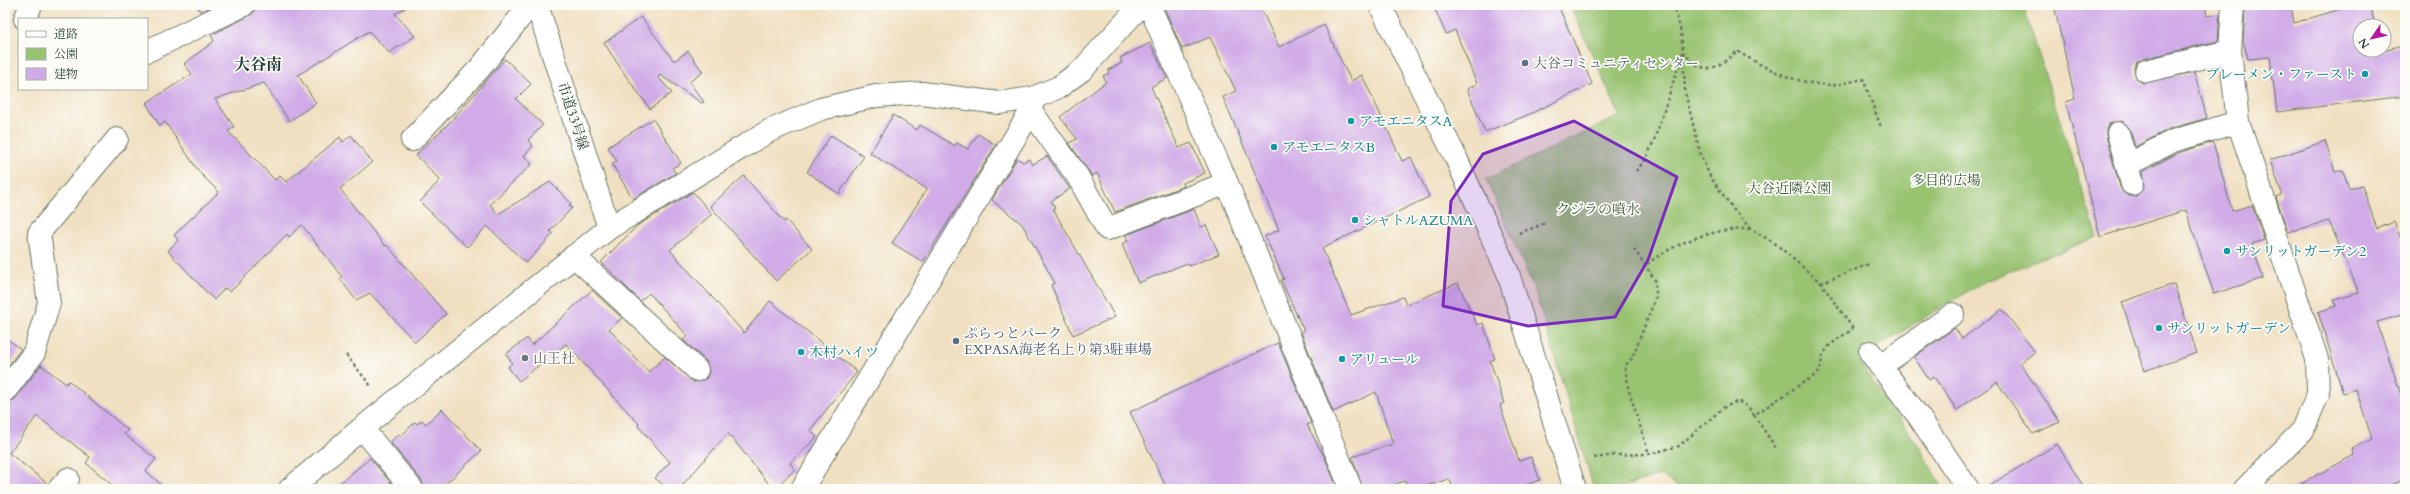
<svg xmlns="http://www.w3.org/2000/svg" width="2410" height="494" viewBox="0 0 2410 494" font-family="Cardo,'Noto Serif JP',serif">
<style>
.green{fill:#98c371;stroke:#5c8052}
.building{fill:#d0abe7}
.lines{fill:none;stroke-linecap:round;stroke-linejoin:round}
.minor-casing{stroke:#687665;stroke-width:24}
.path{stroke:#687665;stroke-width:2.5;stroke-dasharray:3 3;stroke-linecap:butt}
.minor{stroke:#fff;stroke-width:22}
.marked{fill:#7b2cbf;fill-opacity:0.2;stroke:#7b2cbf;stroke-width:3;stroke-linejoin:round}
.service-dot{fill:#5c6f8a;stroke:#fdfcf7;stroke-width:1.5}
.culture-dot{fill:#0f9aa8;stroke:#fdfcf7;stroke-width:1.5}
.worship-dot{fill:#6b7280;stroke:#fdfcf7;stroke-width:1.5}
.labels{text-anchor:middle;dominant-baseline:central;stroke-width:3.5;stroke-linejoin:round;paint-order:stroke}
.service-label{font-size:14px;fill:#4e5e75;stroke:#fdfcf7;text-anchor:start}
.culture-label{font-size:14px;fill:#0d838f;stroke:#fdfcf7;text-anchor:start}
.street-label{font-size:14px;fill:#1f3d34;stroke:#fdfcf7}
.park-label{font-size:14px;fill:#3d5e43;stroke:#fdfcf7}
.worship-label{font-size:14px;fill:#5b616d;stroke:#fdfcf7;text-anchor:start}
.quarter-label{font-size:16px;font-weight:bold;fill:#1f3d34;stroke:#fdfcf7}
</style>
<rect width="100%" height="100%" fill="#fdfcf7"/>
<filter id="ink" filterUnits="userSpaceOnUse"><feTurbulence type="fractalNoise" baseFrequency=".025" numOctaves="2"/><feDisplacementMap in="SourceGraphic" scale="8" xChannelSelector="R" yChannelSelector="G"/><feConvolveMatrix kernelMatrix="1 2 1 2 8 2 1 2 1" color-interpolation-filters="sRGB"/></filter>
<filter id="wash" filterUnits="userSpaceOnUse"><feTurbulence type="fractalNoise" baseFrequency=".012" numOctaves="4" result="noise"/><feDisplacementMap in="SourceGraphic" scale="16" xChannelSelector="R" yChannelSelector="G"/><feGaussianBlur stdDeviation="0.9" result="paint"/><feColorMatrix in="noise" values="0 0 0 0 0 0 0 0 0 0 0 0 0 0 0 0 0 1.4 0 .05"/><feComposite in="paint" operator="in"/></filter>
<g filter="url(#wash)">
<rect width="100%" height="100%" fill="#f0e0c1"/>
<polygon class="green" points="1570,5 2023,5 2097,237 1983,282 1857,359 1919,447 1943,489 1681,489 1661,475 1616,489 1594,489 1534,288 1486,179 1620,116"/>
<g id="blocks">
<g class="building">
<polygon points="197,5 215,5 200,12"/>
<polygon points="256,5 410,5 395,14 415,36 389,53 369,31 298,75 316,103 289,121 264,83 215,99 234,127 228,131 275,180 280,176 286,182 340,137 343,142 351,135 372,162 340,189 385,246 387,245 446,314 415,342 370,293 356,300 340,279 342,277 302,225 289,237 287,234 230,292 225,288 214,300 168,251 178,240 174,235 219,192 200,173 165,122 160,126 146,103 192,74 184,64 214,41 211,35 249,16 254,12"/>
<polygon points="1163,5 1259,5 1279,47 1324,25 1351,81 1362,75 1402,161 1411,157 1429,197 1322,248 1351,315 1403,297 1406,305 1458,283 1477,325 1483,323 1495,359 1490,361 1504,403 1500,405 1519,461 1531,457 1540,480 1515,489 1454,489 1449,479 1417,489 1407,489 1405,481 1380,489 1363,489 1352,457 1393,444 1376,392 1333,412 1301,332 1304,331 1281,280 1284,279 1265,236 1279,230 1223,97 1236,91 1210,37 1182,49"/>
<polygon points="1433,5 1558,5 1592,84 1530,114 1485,132 1467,89 1477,84 1455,30 1446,34"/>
<polygon points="2054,5 2205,5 2207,16 2220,14 2218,41 2143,59 2137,62 2134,68 2137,79 2143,83 2194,72 2207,118 2169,129 2135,147 2130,129 2122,121 2109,124 2106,129 2106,136 2120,187 2124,193 2129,196 2136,196 2144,188 2142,172 2178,153 2213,142 2232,211 2252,205 2264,240 2252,244 2263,278 2214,294 2186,210 2100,237 2066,102 2075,99"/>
<polygon points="2254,5 2291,5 2294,23 2354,5 2369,5 2376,26 2360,26 2360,50 2384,50 2405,44 2405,96 2277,112 2270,57 2248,59 2243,40 2245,10 2254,9"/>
<polygon points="641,17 674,61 688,51 703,72 689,82 704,102 702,103 660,75 658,77 672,93 650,109 626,76 604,43"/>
<polygon points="1150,43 1167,78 1151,87 1179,148 1191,143 1205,173 1183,183 1184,186 1115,212 1097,173 1092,176 1069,143 1077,139 1060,117 1106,82 1103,76 1109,73 1108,70 1122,63 1120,58"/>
<polygon points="505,59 531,84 516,99 543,125 528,140 533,146 524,156 532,164 490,204 498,214 550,182 571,203 569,205 572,208 550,231 553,234 526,263 487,226 467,247 420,202 440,180 416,155 451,121"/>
<polygon points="893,115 917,130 920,125 955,146 957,143 968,149 978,134 996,145 923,262 892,243 927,189 870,153"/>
<polygon points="653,119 681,163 672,168 676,173 633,199 612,164 617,161 608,147"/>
<polygon points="831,135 864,156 839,194 807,172"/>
<polygon points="2325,141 2335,172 2343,170 2349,189 2362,185 2377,229 2394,222 2405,249 2405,314 2377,322 2405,407 2405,479 2384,489 2292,489 2354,455 2352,449 2372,439 2356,389 2343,393 2318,312 2336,306 2334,300 2359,293 2329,221 2288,232 2276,197 2281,195 2281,191 2270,160"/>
<polygon points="1047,156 1070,189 1051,201 1055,208 1053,209 1115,317 1073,335 1051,285 1055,283 1022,224 992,200 1017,158 1023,162 1029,159 1032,165"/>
<polygon points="744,176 784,222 786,220 812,249 776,281 710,206"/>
<polygon points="693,192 712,214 670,250 744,333 770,301 857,372 810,430 817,437 790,463 795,470 773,489 728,433 679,489 668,489 655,478 670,462 638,426 639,424 566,344 519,381 508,367 512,363 506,354 527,338 532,345 592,290 622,318 609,329 648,372 665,357 694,382 706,379 709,372 706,361 683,340 688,336 649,293 640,301 601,262 638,225"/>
<polygon points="1194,209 1201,227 1206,225 1219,254 1189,266 1187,263 1138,283 1122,244 1128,241 1126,235"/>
<polygon points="2174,284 2197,353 2144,371 2122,302"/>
<polygon points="2002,309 2035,352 2020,363 2060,422 2033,434 1997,382 1957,410 1934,377 1929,380 1914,357 1955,328 1962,339"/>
<polygon points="5,337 21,349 5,370"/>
<polygon points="1278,343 1311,423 1307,425 1325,458 1338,489 1167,489 1130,412"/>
<polygon points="41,365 66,384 69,381 128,430 124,434 156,459 146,471 166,489 117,489 86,463 90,457 37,416 9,453 48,484 47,489 5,489 5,403 15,399"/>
<polygon points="442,409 481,451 440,489 424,489 422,481 390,442 399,434 401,436 415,422 417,424 422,420 426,424"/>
<polygon points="2057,444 2085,489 1984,489"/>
<polygon points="370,458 396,489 333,489"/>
</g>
</g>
</g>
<g filter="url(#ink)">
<use href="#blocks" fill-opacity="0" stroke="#687665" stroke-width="1"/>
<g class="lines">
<g class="minor-casing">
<g id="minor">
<polyline points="537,5 609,228"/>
<polyline points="1149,5 1227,183 1351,489"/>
<polyline points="1380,5 1456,158 1508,273 1575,489"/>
<polyline points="2233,5 2230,51 2238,122 2317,359 2318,394 2303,430 2245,489"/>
<polyline points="25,19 31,5"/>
<polyline points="147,51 244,5"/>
<polyline points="2146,71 2230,51"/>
<polyline points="1033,98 1031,111 1078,177 1107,229 1227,183"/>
<polyline points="2118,133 2132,184"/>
<polyline points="412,140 480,68 530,5"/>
<polyline points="2127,165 2173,141 2238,122"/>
<polyline points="574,256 697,370"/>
<polyline points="1870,352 1919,417 1968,489"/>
<polyline points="1880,366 1953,314"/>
<polyline points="5,391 34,353 49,303 39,233 117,139"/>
<polyline points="362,428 412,489"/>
<polyline points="59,489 68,479"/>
<polyline points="290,489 362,428 609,228 769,131 821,109 876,96 922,93 999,103 1033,98 1059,87 1082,70 1141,5"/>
<polyline points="802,489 1031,111"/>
</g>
</g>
<g class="path">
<polyline points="1683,52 1685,92 1701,156 1711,178 1734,210 1751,229 1776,244 1821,283 1854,330"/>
<path d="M1683,52C1704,77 1716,70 1737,51C1766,69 1798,85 1833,85C1843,84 1853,81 1863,79L1881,127"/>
<polyline points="1636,171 1646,159 1655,138 1683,52 1681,32 1674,5"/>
<polyline points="1519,233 1546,223"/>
<polyline points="1634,249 1655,280 1656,297 1632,358 1625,366 1629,391 1649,454"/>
<path d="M1647,264C1676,242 1714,228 1751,229"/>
<polyline points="1821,283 1869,264"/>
<polyline points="346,355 371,386"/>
<polyline points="1754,415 1776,448"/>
<path d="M1594,458L1615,455L1649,454L1679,446L1723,408L1738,401L1748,407L1754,415L1820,372C1821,346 1834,342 1853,329"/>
</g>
<use href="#minor" class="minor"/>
</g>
</g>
<path class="marked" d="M1574,121L1677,177L1648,260L1615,317L1528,326L1443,306L1451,201L1483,154Z"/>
<g class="service-dot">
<circle cx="1525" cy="63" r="4"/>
<circle cx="956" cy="341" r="4"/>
</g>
<g class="culture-dot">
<circle cx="2365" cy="74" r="4"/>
<circle cx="1351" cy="121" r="4"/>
<circle cx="1274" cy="147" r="4"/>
<circle cx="1355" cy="220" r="4"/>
<circle cx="2227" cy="251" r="4"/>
<circle cx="2159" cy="328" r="4"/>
<circle cx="801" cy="352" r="4"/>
<circle cx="1342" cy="359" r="4"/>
</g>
<circle class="worship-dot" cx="525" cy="358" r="4"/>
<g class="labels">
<g class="service-label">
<text x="1533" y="63">大谷コミュニティセンター</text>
<text x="964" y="333">ぷらっとパーク<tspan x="964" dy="16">EXPASA海老名上り第3駐車場</tspan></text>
</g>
<g class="culture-label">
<text x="2357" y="74" text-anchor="end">ブレーメン・ファースト</text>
<text x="1359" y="121">アモエニタスA</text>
<text x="1282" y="147">アモエニタスB</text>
<text x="1363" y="220">シャトルAZUMA</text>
<text x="2235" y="251">サンリットガーデン2</text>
<text x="2167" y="328">サンリットガーデン</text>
<text x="809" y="352">木村ハイツ</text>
<text x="1350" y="359">アリュール</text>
</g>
<g class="street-label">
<text transform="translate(573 116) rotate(72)">市道33号線</text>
</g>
<g class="park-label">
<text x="1946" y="180">多目的広場</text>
<text x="1789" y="188">大谷近隣公園</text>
<text x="1598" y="209">クジラの噴水</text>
</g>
<g class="worship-label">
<text x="533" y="358">山王社</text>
</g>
<g class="quarter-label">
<text x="258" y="65">大谷南</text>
</g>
</g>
<rect width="2410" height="494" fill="none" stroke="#fdfcf7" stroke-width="20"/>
<rect x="18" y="18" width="130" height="72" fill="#fdfcf7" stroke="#a4b0a9"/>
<rect x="26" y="31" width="20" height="6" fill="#ffffff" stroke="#a4b0a9"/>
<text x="54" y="38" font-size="12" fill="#1f3d34">道路</text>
<rect x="26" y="48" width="20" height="12" fill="#98c371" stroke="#a4b0a9"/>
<text x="54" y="58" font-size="12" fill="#1f3d34">公園</text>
<rect x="26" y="68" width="20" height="12" fill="#d0abe7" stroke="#a4b0a9"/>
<text x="54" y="78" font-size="12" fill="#1f3d34">建物</text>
<g transform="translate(2372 38) rotate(236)"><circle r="19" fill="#fdfcf7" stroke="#a4b0a9"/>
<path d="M0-3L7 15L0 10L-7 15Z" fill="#b5179e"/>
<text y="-6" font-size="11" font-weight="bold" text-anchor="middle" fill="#1f3d34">N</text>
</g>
</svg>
